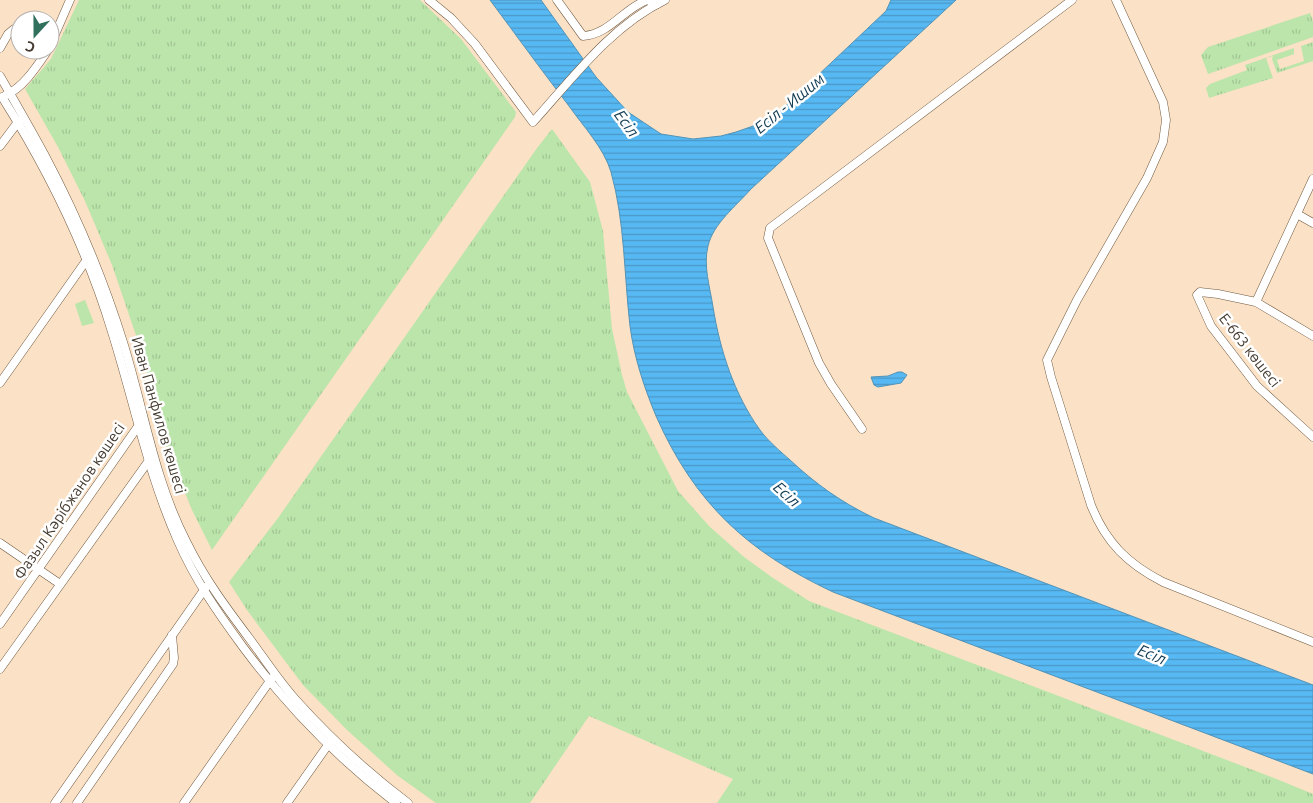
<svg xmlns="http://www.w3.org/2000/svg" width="1313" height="803" viewBox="0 0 1313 803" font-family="Ubuntu,sans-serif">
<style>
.grass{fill:url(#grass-tufts)}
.pitch{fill:#bbe5aa}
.water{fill:url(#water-rules);stroke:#5193b8}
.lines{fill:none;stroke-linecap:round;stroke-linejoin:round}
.minor-casing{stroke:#705a41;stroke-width:9}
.minor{stroke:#fff;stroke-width:8}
.labels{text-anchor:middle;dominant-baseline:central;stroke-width:5;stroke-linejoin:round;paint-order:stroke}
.street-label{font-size:15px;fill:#443a2f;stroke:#fff}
.water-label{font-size:16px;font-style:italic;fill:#113b53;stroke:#fff}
</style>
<defs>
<pattern id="grass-tufts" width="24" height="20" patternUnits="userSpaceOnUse" patternTransform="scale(1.25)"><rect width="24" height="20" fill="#bbe5aa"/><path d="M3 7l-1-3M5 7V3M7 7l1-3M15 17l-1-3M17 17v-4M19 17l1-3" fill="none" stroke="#a2c593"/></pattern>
<pattern id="water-rules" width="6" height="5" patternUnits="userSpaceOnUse" patternTransform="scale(1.25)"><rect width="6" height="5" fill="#57b9f3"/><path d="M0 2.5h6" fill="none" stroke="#4a97c5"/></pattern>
</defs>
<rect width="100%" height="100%" fill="#fbe1c5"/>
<g class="grass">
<polygon points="79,0 420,0 461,39 516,112 515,117 212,550 192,510 167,449 141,350 112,265 85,201 58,147 25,89 51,59"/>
<polygon points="1310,13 1313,21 1313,37 1208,74 1201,55 1208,47"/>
<polygon points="1313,42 1313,61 1277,73 1272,59 1273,56 1266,58 1273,78 1209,98 1206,88 1210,84 1247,70 1245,65 1294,48 1294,54 1277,60 1280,69 1304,61 1301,46"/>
<polygon points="552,129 590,182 603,231 612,329 622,375 627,392 678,491 710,527 744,557 773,578 809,601 1274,778 1313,794 1313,803 717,803 733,779 589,716 530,803 436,803 398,776 346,729 303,685 247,610 229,582 278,518 537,148"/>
</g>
<polygon class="pitch" points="85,300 94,323 82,326 75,304"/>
<g class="water">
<path d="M490,0H541L596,77L628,112L661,134L693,139L721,136L736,132L756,125L778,113L886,11L891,0H956L751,189C736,206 713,224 708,246C703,266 710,287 713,307C720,350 734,394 760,430C768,441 780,451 790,460C817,485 841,502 874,518L1313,685V774L833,592C748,552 695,504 656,416C644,387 634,357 630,326C624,275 625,222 611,172C604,148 583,126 569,106C542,71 516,35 490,0Z"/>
<polygon points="898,372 902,372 907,375 901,383 878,387 874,385 871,377 888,376"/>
</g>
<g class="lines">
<g class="minor-casing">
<g id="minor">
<path d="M429,0L451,18L475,44L533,122C573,78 610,27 665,0"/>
<path d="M557,0L583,36C610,34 623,9 647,0L657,4"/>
<path d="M1116,0L1163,102L1166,120L1163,142L1147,178L1077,300L1047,360L1051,377L1091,505C1106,543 1128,564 1163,582L1313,642"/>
<polyline points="50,46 70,0"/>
<polyline points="0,48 8,34 14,29"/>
<path d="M0,76C15,102 30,128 44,154C76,214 103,278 123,342C144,409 154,479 186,541C204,578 225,606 249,638C264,658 278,680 295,699C329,737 367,772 408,803"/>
<path d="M6,95C24,87 37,66 48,50"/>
<path d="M2,97C48,170 87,249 112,332C134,402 148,474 178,541C195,580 218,613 243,647C287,706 337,758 396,803"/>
<polyline points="0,146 18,122 20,121"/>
<polyline points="1297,214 1313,223"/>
<polyline points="1256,302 1313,179"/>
<polyline points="1313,336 1256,302 1218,294 1200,292 1197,295 1211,326 1257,386 1313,437"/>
<polyline points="0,383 88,258"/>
<polyline points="862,429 831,384 819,363 768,238 770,228 1072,0"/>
<polyline points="0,543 60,584"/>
<polyline points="0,624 141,422"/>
<polyline points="0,669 150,459"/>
<polyline points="55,803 206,587"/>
<polyline points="77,803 173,664 174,658 172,635"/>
<polyline points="184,803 272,678"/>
<polyline points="287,803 330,742"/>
</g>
</g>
<use href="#minor" class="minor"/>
</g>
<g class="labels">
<g class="street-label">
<text transform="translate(1250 350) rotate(52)">Е-663 көшесі</text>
<text transform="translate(159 415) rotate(74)">Иван Панфилов көшесі</text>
<text transform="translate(69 501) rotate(-56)">Фазыл Кәрібжанов көшесі</text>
</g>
<g class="water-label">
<text transform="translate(789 103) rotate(-39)">Есіл - Ишим</text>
<text transform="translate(627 123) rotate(53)">Есіл</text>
<text transform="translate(787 494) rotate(42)">Есіл</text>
<text transform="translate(1152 654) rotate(22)">Есіл</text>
</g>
</g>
<g transform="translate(35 35) rotate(201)"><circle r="24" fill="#ffffff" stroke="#b4b0ac"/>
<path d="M0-4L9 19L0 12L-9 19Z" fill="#31705d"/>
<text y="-8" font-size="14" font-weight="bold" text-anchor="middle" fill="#443a2f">С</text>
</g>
</svg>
